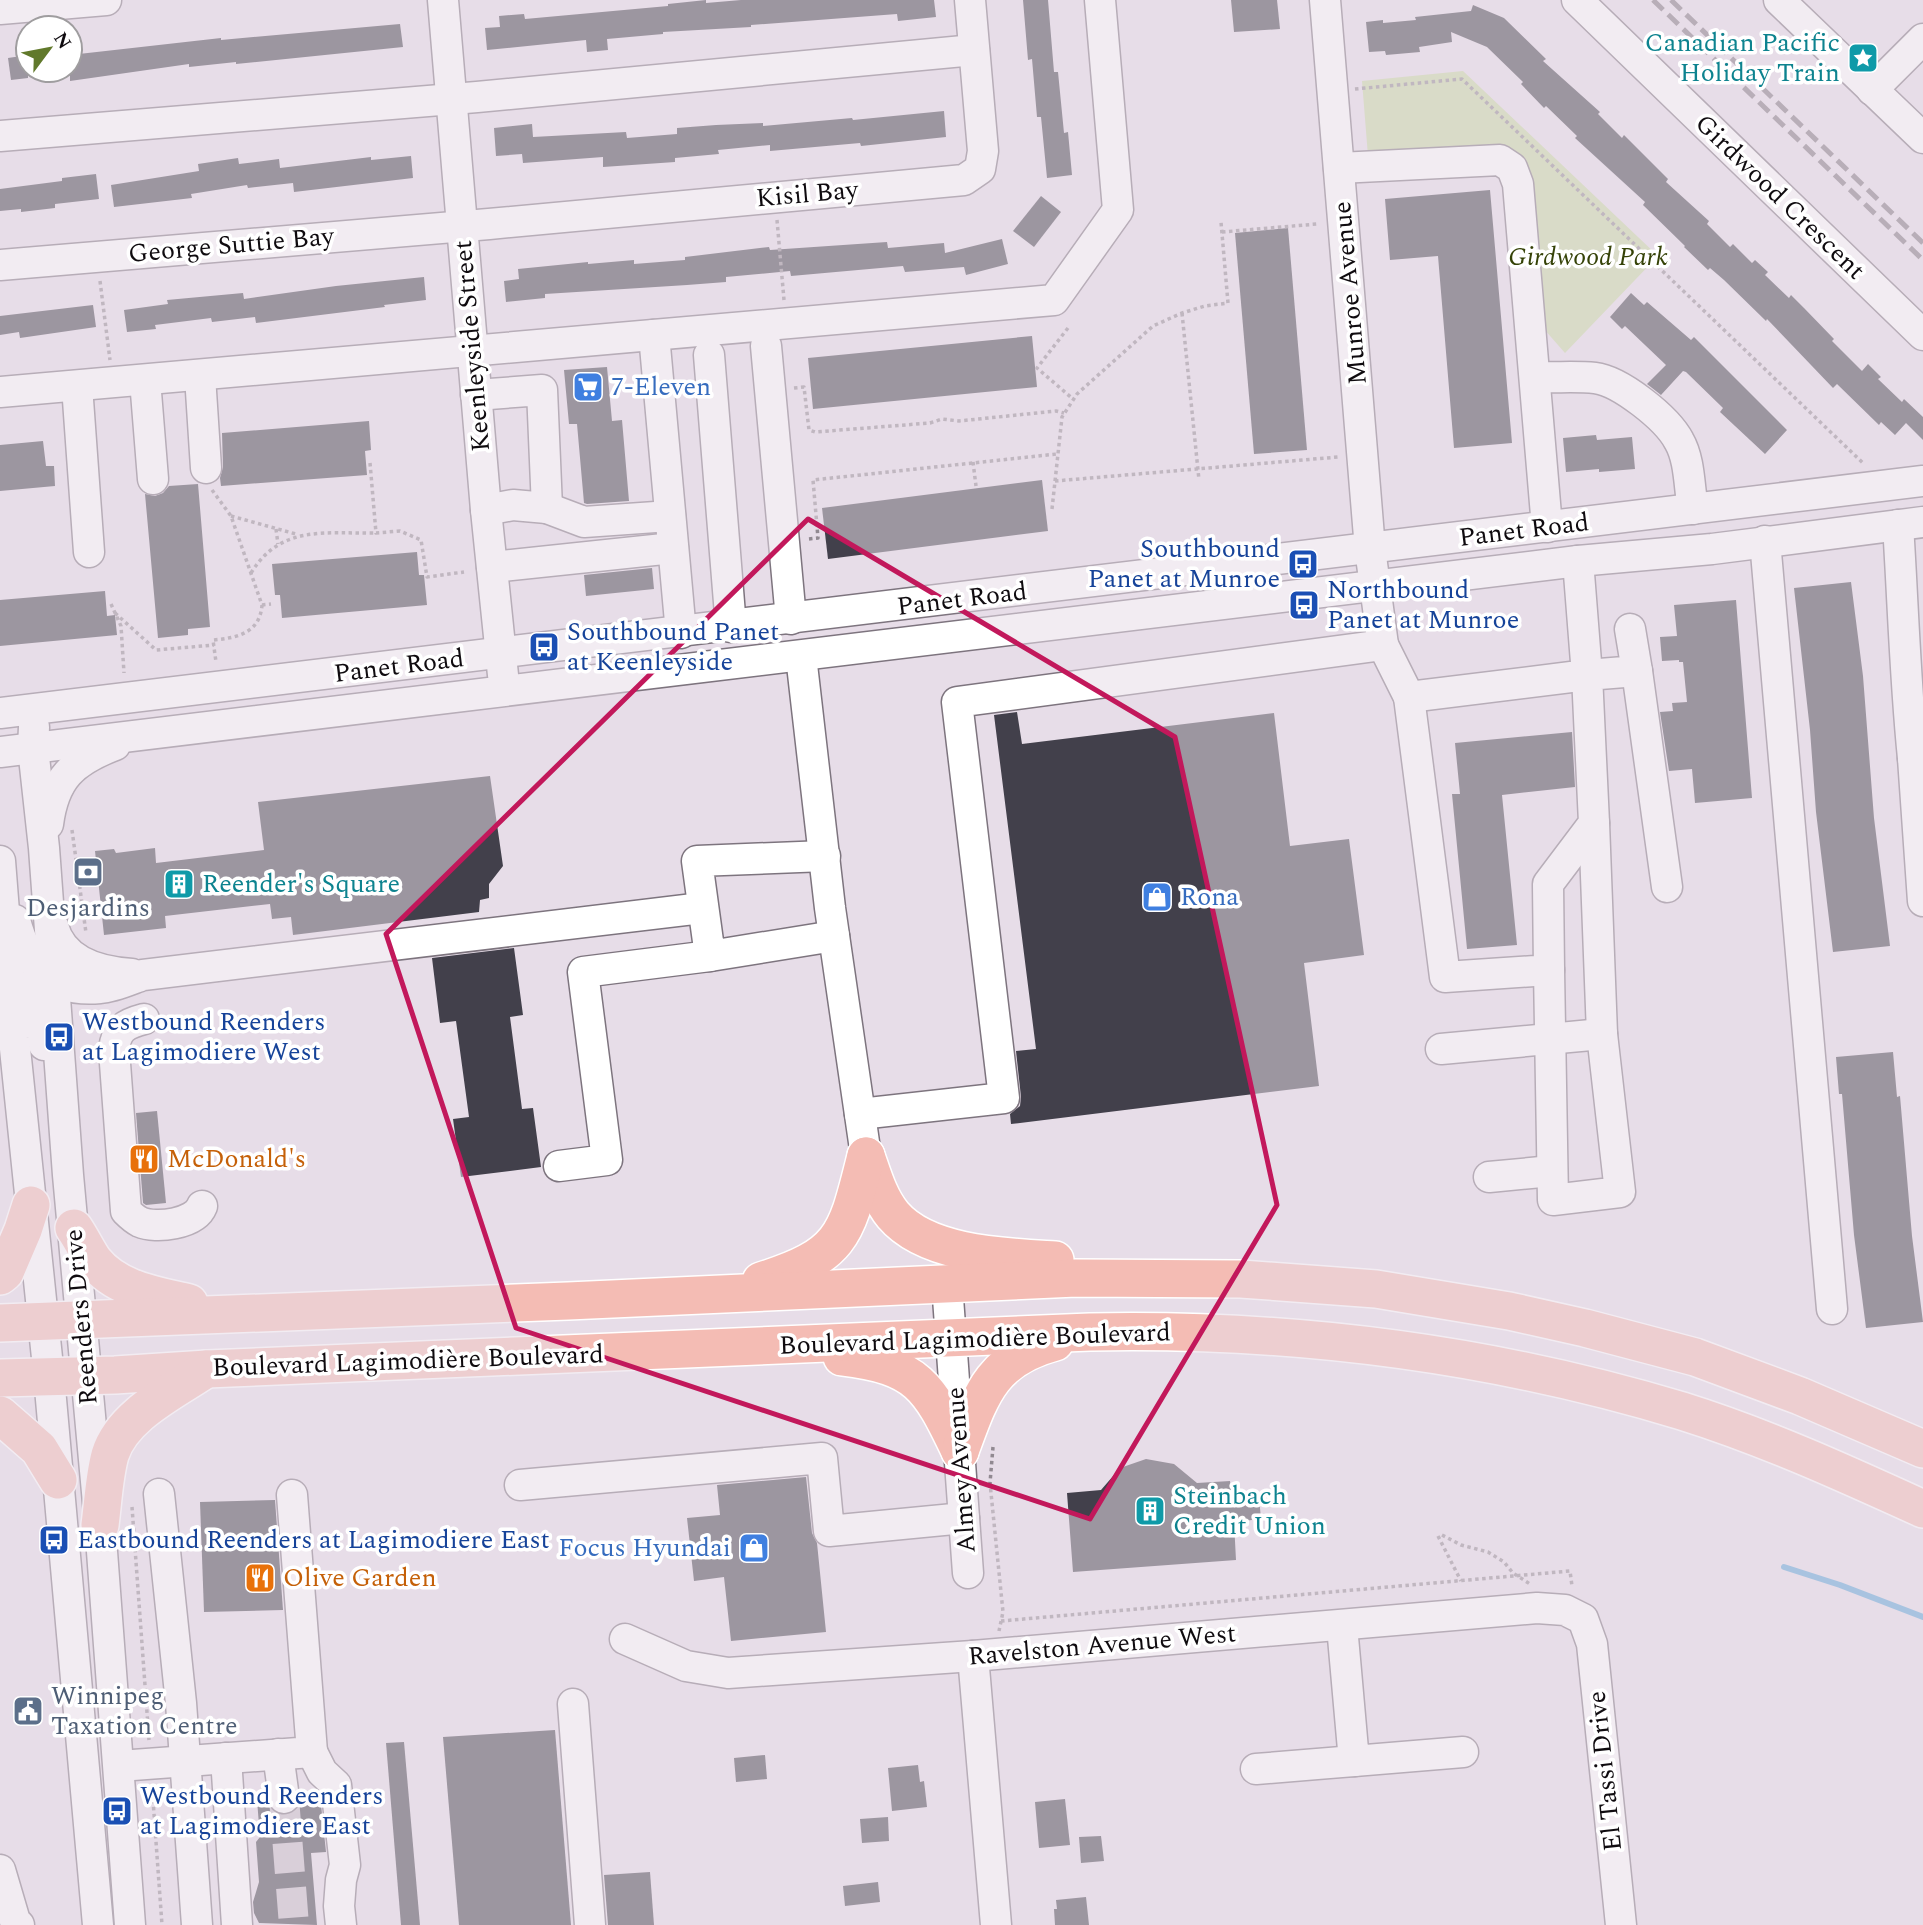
<svg xmlns="http://www.w3.org/2000/svg" width="1923" height="1925" viewBox="0 0 1923 1925" font-family="Spectral,serif">
<style>
.green{fill:#c8d9a2}
.lines{fill:none;stroke-linecap:round;stroke-linejoin:round}
.stream{stroke:#5ba5d7;stroke-width:6}
.building{fill:#42404b}
.minor-tunnel{stroke:#c7bec7;stroke-width:30;stroke-dasharray:30 15;stroke-linecap:butt}
.minor-casing{stroke:#7d747e;stroke-width:33}
.major-casing{stroke:#fff;stroke-width:40}
.path{stroke:#918991;stroke-width:3.5;stroke-dasharray:3.5 3.5;stroke-linecap:butt}
.minor{stroke:#fff;stroke-width:30}
.major{stroke:#f4bcb4;stroke-width:37}
.rail{stroke:#7e767e;stroke-width:5;stroke-dasharray:14 7;stroke-linecap:butt}
.marked{fill:none;stroke:#c2185b;stroke-width:5;stroke-linejoin:round}
.labels{text-anchor:middle;dominant-baseline:central;stroke-width:7;stroke-linejoin:round;paint-order:stroke}
.culture-label{font-size:26px;fill:#0d838f;stroke:#fff;text-anchor:start}
.street-label{font-size:26px;fill:#0f0b0f;stroke:#fff}
.park-label{font-size:26px;font-style:italic;fill:#354207;stroke:#fff}
.shop-label{font-size:26px;fill:#366cbe;stroke:#fff;text-anchor:start}
.transit-label{font-size:26px;fill:#164399;stroke:#fff;text-anchor:start}
.service-label{font-size:26px;fill:#4e5e75;stroke:#fff}
.food-label{font-size:26px;fill:#c56008;stroke:#fff;text-anchor:start}
</style>
<rect width="100%" height="100%" fill="#e7dde8"/>
<polygon class="green" points="1463,71 1658,256 1565,353 1544,329 1530,177 1508,146 1368,156 1362,81"/>
<g class="lines">
<polyline class="stream" points="1784,1567 1840,1585 1923,1617"/>
</g>
<g class="building">
<polygon points="706,0 706,3 741,0 934,0 936,17 898,21 897,14 751,25 751,27 663,32 663,34 607,39 608,50 587,52 586,40 487,50 485,28 500,27 499,16 524,14 525,19 668,6 668,4"/>
<polygon points="1023,0 1048,0 1054,72 1058,72 1064,133 1068,132 1072,175 1047,178 1041,117 1037,117 1032,59 1028,60"/>
<polygon points="1231,0 1277,0 1280,29 1234,32"/>
<polygon points="1473,5 1504,18 1546,59 1543,61 1600,112 1598,114 1622,138 1624,135 1668,179 1666,182 1709,221 1707,224 1730,247 1733,244 1752,263 1755,260 1768,272 1765,275 1789,298 1791,295 1804,308 1834,339 1832,341 1862,371 1868,364 1881,377 1878,379 1902,402 1904,399 1923,417 1923,440 1906,423 1895,435 1881,422 1879,425 1837,384 1833,388 1767,319 1766,321 1724,280 1710,268 1708,270 1684,247 1685,246 1643,205 1645,202 1575,138 1577,136 1546,106 1544,108 1521,84 1523,82 1487,47 1451,32 1452,42 1419,47 1420,52 1386,55 1385,51 1369,52 1366,22 1383,20 1383,23 1416,20 1415,17 1471,11"/>
<polygon points="400,24 403,47 236,64 236,62 189,67 189,64 70,81 70,55 221,38 221,40"/>
<polygon points="28,55 28,78 11,80 8,58"/>
<polygon points="944,111 946,137 861,146 860,143 770,151 770,145 718,150 719,154 675,158 675,162 603,167 603,157 523,163 522,154 496,156 494,128 532,124 533,137 626,132 627,138 677,134 677,128 716,125 763,123 763,126 852,118 853,120"/>
<polygon points="411,156 413,178 294,192 293,183 248,188 247,185 191,194 192,198 114,207 111,185 199,171 198,164 238,158 239,164 279,159 280,168 371,157 371,160"/>
<polygon points="96,174 99,199 55,204 55,208 21,212 21,209 0,211 0,189 62,181 62,178"/>
<polygon points="1490,190 1512,443 1454,448 1438,256 1390,260 1385,199"/>
<polygon points="1041,196 1061,212 1034,247 1013,231"/>
<polygon points="1288,228 1307,450 1254,454 1235,233"/>
<polygon points="1002,239 1008,264 966,275 964,267 905,272 903,266 791,276 790,271 726,277 726,282 687,285 545,294 545,298 506,302 504,281 519,279 518,269 588,262 588,264 634,260 634,264 685,260 685,257 769,247 770,250 887,242 888,248 944,243 945,253"/>
<polygon points="424,277 426,300 384,305 385,307 256,323 255,317 212,322 211,318 155,325 156,329 127,332 124,310 168,304 167,300 243,293 244,299 336,286"/>
<polygon points="1631,293 1644,305 1647,302 1691,340 1694,337 1787,430 1765,454 1720,412 1723,408 1686,372 1683,371 1661,395 1647,384 1666,365 1625,326 1622,329 1610,317"/>
<polygon points="93,305 96,327 20,338 19,332 0,335 0,316"/>
<polygon points="1032,336 1037,387 813,409 808,358"/>
<polygon points="607,367 612,421 622,420 629,501 587,504 584,503 577,424 569,424 564,370"/>
<polygon points="369,421 371,450 365,451 367,475 221,486 220,478 223,467 222,433"/>
<polygon points="1596,435 1597,440 1632,437 1635,469 1599,472 1599,469 1566,472 1563,438"/>
<polygon points="43,441 46,466 54,466 55,486 0,491 0,445"/>
<polygon points="1042,480 1048,531 828,559 822,508"/>
<polygon points="198,484 210,627 188,629 188,635 158,638 145,494 155,496 163,493 169,486"/>
<polygon points="417,552 419,575 424,575 427,605 282,618 280,595 275,595 272,564"/>
<polygon points="652,568 654,589 586,596 584,575"/>
<polygon points="1851,582 1863,676 1874,818 1890,946 1833,952 1816,812 1810,730 1794,588"/>
<polygon points="105,591 107,616 115,615 117,635 0,646 0,600"/>
<polygon points="1736,600 1752,798 1695,803 1692,769 1669,771 1660,712 1673,711 1672,703 1687,702 1683,662 1679,662 1679,660 1662,661 1660,637 1677,636 1674,605"/>
<polygon points="1017,712 1022,744 1274,713 1290,846 1349,839 1364,955 1304,963 1319,1086 1011,1124 1010,1114 1020,1106 1021,1097 1016,1051 1036,1049 994,715"/>
<polygon points="1572,732 1575,787 1502,795 1517,945 1467,949 1452,794 1460,794 1455,743"/>
<polygon points="490,776 503,866 489,884 489,898 480,900 479,912 293,935 291,917 272,919 270,904 165,916 166,928 104,935 95,851 114,849 116,853 155,848 156,863 264,850 258,802"/>
<polygon points="514,948 523,1015 510,1017 522,1109 533,1108 541,1167 461,1177 453,1119 469,1117 456,1021 440,1023 432,958"/>
<polygon points="1893,1052 1897,1097 1900,1096 1912,1236 1923,1322 1866,1328 1854,1235 1842,1094 1839,1094 1836,1057"/>
<polygon points="157,1111 166,1203 146,1205 143,1203 136,1113"/>
<polygon points="1146,1459 1174,1464 1197,1483 1230,1481 1232,1500 1259,1497 1261,1519 1234,1522 1236,1560 1073,1572 1067,1493 1101,1490 1120,1468"/>
<polygon points="806,1477 812,1533 817,1543 826,1632 731,1641 724,1577 694,1581 687,1518 720,1515 717,1485"/>
<polygon points="275,1500 283,1610 204,1612 200,1502"/>
<polygon points="555,1730 571,1925 459,1925 443,1737"/>
<polygon points="404,1742 420,1925 401,1925 386,1743"/>
<polygon points="765,1755 767,1779 736,1782 734,1758"/>
<polygon points="918,1765 920,1782 924,1781 927,1807 892,1811 888,1768"/>
<polygon points="320,1795 326,1852 311,1853 317,1925 259,1923 254,1913 253,1902 259,1882 256,1842 260,1837 257,1800 267,1800 271,1809 277,1814 286,1815 295,1811 300,1805 301,1797"/>
<polygon points="1065,1799 1070,1845 1039,1848 1035,1802"/>
<polygon points="888,1817 889,1841 862,1843 860,1819"/>
<polygon points="1101,1836 1104,1861 1081,1863 1079,1837"/>
<polygon points="650,1872 654,1925 608,1925 604,1875"/>
<polygon points="878,1882 880,1902 845,1906 843,1886"/>
<polygon points="1086,1897 1089,1925 1055,1925 1054,1909 1057,1909 1056,1900"/>
</g>
<g class="lines">
<polyline class="minor-tunnel" points="284,1798 294,1925"/>
<g class="minor-casing">
<g id="minor">
<polyline points="443,0 486,510 503,675"/>
<polyline points="1577,0 1923,335"/>
<polyline points="1779,0 1923,138"/>
<polyline points="0,9 106,0"/>
<polyline points="1872,90 1923,39"/>
<polyline points="0,136 477,97 974,50"/>
<polyline points="1339,168 1500,160 1512,168 1518,184 1547,527"/>
<polyline points="0,265 489,224 964,180 980,169 983,151 970,0"/>
<polyline points="654,335 681,633"/>
<polyline points="766,346 791,619"/>
<polyline points="709,355 731,627"/>
<polyline points="200,376 206,468"/>
<path d="M1535,377C1555,378 1575,376 1595,378C1620,381 1667,418 1679,441C1690,460 1689,487 1693,509"/>
<polyline points="145,380 153,479"/>
<polyline points="77,386 89,552"/>
<polyline points="0,392 1054,300 1118,210 1100,0"/>
<polyline points="476,395 542,390 547,508 513,505 486,510"/>
<polyline points="547,508 584,522 670,516"/>
<path d="M1898,525C1903,602 1905,680 1913,758L1923,756"/>
<polyline points="1765,541 1832,1309"/>
<polyline points="492,567 673,548"/>
<polyline points="1383,645 1409,697 1587,675 1578,561"/>
<polyline points="801,656 830,908 866,1156"/>
<polyline points="1637,671 1667,887"/>
<polyline points="1409,697 1445,977 1549,970 1548,884 1594,823 1587,675 1637,671 1630,629"/>
<polyline points="0,713 1923,481"/>
<polyline points="34,727 33,748 44,848 68,1175 100,1525 130,1925"/>
<polyline points="0,752 1578,561 1712,549 1923,522"/>
<polyline points="1913,758 1923,901"/>
<path d="M48,824C54,778 73,761 115,745"/>
<polyline points="825,856 697,861 710,956 834,936"/>
<polyline points="0,861 14,1039 49,1377 98,1925"/>
<path d="M15,920C27,965 50,993 100,988C114,987 129,980 143,975L702,908"/>
<path d="M53,926C62,962 99,972 132,974"/>
<polyline points="1549,970 1553,1200 1620,1192 1602,1034 1594,823"/>
<path d="M0,984C34,981 42,1018 44,1045"/>
<path d="M144,1019C125,1024 116,1029 114,1050L126,1211C130,1215 134,1219 140,1222C156,1229 195,1224 202,1206"/>
<polyline points="1441,1049 1602,1034"/>
<polyline points="860,1114 1004,1098 957,702 1383,645 1370,549 1325,0"/>
<polyline points="559,1166 607,1160 583,972 710,956"/>
<polyline points="1489,1177 1552,1171"/>
<polyline points="947,1284 968,1573"/>
<polyline points="520,1485 822,1458 829,1531 964,1518"/>
<polyline points="159,1494 181,1703 197,1925"/>
<polyline points="1342,1626 1354,1761 1463,1752"/>
<polyline points="625,1639 686,1666 728,1673 973,1656 1537,1608 1565,1610 1583,1619 1592,1644 1621,1925"/>
<polyline points="973,1656 996,1925"/>
<polyline points="573,1704 590,1925"/>
<polyline points="312,1752 322,1772 336,1785 345,1865 341,1880 339,1906 341,1925"/>
<polyline points="278,1754 284,1798"/>
<polyline points="226,1758 237,1925"/>
<polyline points="119,1766 312,1752 292,1495"/>
<polyline points="1256,1769 1354,1761"/>
<polyline points="0,1870 15,1921 19,1925"/>
</g>
</g>
<g class="major-casing">
<g id="major">
<path d="M866,1156C873,1176 879,1198 893,1215C927,1255 1005,1257 1055,1260"/>
<path d="M74,1228C81,1238 87,1251 94,1261C117,1290 156,1295 189,1303"/>
<polyline points="0,1276 5,1272 23,1230 31,1205"/>
<path d="M761,1281C844,1255 846,1235 866,1156"/>
<polyline points="0,1323 568,1301 1076,1278 1241,1279 1376,1289 1509,1311 1585,1328 1695,1357 1800,1396 1923,1449"/>
<path d="M842,1357C918,1366 929,1386 960,1451"/>
<path d="M0,1378L115,1375L207,1369L1090,1332C1290,1328 1490,1353 1682,1411C1765,1437 1844,1473 1923,1509"/>
<polyline points="0,1415 39,1449 58,1480"/>
<path d="M960,1451C981,1394 991,1359 1055,1342"/>
<path d="M100,1525C103,1502 104,1477 110,1455C122,1415 174,1391 206,1369"/>
</g>
</g>
<g class="path">
<polyline points="1355,89 1462,79 1864,464"/>
<polyline points="777,220 784,300"/>
<polyline points="1222,232 1317,224"/>
<polyline points="100,281 110,360"/>
<polyline points="1182,313 1199,480"/>
<polyline points="1068,328 1037,368 1073,399"/>
<polyline points="794,388 804,387 809,430 815,432 930,423 942,419 959,421 1056,411 1064,413"/>
<polyline points="973,462 976,486"/>
<polyline points="370,463 376,533 400,531 421,540 427,577 464,572"/>
<polyline points="1055,481 1338,457"/>
<path d="M212,490L231,516L262,605C260,633 237,638 213,640L216,662"/>
<polyline points="1052,509 1062,417 1077,394 1153,326 1182,313 1205,306 1228,303 1221,222"/>
<polyline points="231,516 296,534"/>
<polyline points="276,529 278,544"/>
<polyline points="809,539 818,538 813,480 1057,454"/>
<path d="M251,573C281,524 326,534 376,533"/>
<polyline points="111,604 121,626 124,673"/>
<polyline points="262,605 271,604"/>
<polyline points="115,613 156,650 214,645"/>
<polyline points="72,830 86,933"/>
<polyline points="92,1011 94,1027"/>
<polyline points="993,1447 990,1483 1003,1612 999,1631"/>
<polyline points="132,1507 149,1740"/>
<polyline points="1442,1535 1461,1545 1488,1552 1504,1562 1513,1573 1530,1584"/>
<polyline points="1438,1536 1461,1581"/>
<polyline points="1001,1621 1570,1571 1572,1586"/>
<polyline points="152,1786 162,1925"/>
</g>
<use href="#minor" class="minor"/>
<use href="#major" class="major"/>
<g class="rail">
<polyline points="1653,0 1923,260"/>
<polyline points="1671,0 1923,243"/>
</g>
</g>
<path d="M0 0H1923V1925H0ZM808,519L1175,737L1277,1205L1090,1519L516,1328L386,934Z" fill="#e7dde8" fill-opacity=".55" fill-rule="evenodd"/>
<path class="marked" d="M808,519L1175,737L1277,1205L1090,1519L516,1328L386,934Z"/>
<defs>
<g id="sight-square" transform="scale(1.575)"><rect x="-9" y="-9" width="18" height="18" rx="4" fill="#0f9aa8" stroke="#fff"/><path d="M0-6L1.8-2.2L6-1.7L2.9 1.2L3.7 5.4L0 3.3L-3.7 5.4L-2.9 1.2L-6-1.7L-1.8-2.2Z" fill="#fff"/></g>
<g id="supermarket-square" transform="scale(1.575)"><rect x="-9" y="-9" width="18" height="18" rx="4" fill="#3f7fe0" stroke="#fff"/><path d="M-6-5.5h2.5l.6 2H6L4.5 2H-2.5L-4.4-4H-6ZM-1.5 3.2a1.3 1.3 0 1 0 .1 0ZM3 3.2a1.3 1.3 0 1 0 .1 0Z" fill="#fff"/></g>
<g id="bus-square" transform="scale(1.575)"><rect x="-9" y="-9" width="18" height="18" rx="4" fill="#1a4fb4" stroke="#fff"/><path d="M-5-6H5V4H4V6H2V4H-2V6H-4V4H-5ZM-3.5-4V0h7V-4ZM-3.5 1.2v1.5H-2V1.2ZM2 1.2v1.5H3.5V1.2Z" fill="#fff"/></g>
<g id="bank-square" transform="scale(1.575)"><rect x="-9" y="-9" width="18" height="18" rx="4" fill="#5c6f8a" stroke="#fff"/><path d="M-6-4H6V4H-6ZM0-2.3a2.3 2.3 0 1 0 0 4.6a2.3 2.3 0 1 0 0-4.6Z" fill="#fff"/></g>
<g id="building-square" transform="scale(1.575)"><rect x="-9" y="-9" width="18" height="18" rx="4" fill="#0f9aa8" stroke="#fff"/><path d="M-4-6H4V6H1V3H-1V6H-4ZM-2.5-4.3h1.7v1.8h-1.7ZM.8-4.3h1.7v1.8H.8ZM-2.5-1h1.7V.8h-1.7ZM.8-1h1.7V.8H.8Z" fill="#fff"/></g>
<g id="shop-square" transform="scale(1.575)"><rect x="-9" y="-9" width="18" height="18" rx="4" fill="#3f7fe0" stroke="#fff"/><path d="M-5-2.5h2.3a2.7 3.5 0 0 1 5.4 0H5L5.5 6h-11ZM-1.5-2.5h3a1.5 2.3 0 0 0-3 0Z" fill="#fff"/></g>
<g id="restaurant-square" transform="scale(1.575)"><rect x="-9" y="-9" width="18" height="18" rx="4" fill="#e8710a" stroke="#fff"/><path d="M-5-6h1v4h1v-4h1v4h1v-4h1v5L-1.5 .5V6h-2V.5L-5-1ZM5-6V6H3V1.5H1.5Q1.5-4 5-6Z" fill="#fff"/></g>
<g id="civic-square" transform="scale(1.575)"><rect x="-9" y="-9" width="18" height="18" rx="4" fill="#5c6f8a" stroke="#fff"/><path d="M-.6-6.5H3V-4.5H.6V-3L4-1V1h2V6H-6V1h2V-1L-.6-3ZM-1.2 2.5V6h2.4V2.5Z" fill="#fff"/></g>
</defs>
<g fill-rule="evenodd">
<use href="#sight-square" x="1863" y="58"/>
<use href="#supermarket-square" x="588" y="387"/>
<use href="#bus-square" x="1303" y="564"/>
<use href="#bus-square" x="1304" y="605"/>
<use href="#bus-square" x="544" y="647"/>
<use href="#bank-square" x="88" y="872"/>
<use href="#building-square" x="179" y="884"/>
<use href="#shop-square" x="1157" y="897"/>
<use href="#bus-square" x="59" y="1037"/>
<use href="#restaurant-square" x="144" y="1159"/>
<use href="#building-square" x="1150" y="1511"/>
<use href="#bus-square" x="54" y="1540"/>
<use href="#shop-square" x="754" y="1548"/>
<use href="#restaurant-square" x="260" y="1578"/>
<use href="#civic-square" x="28" y="1711"/>
<use href="#bus-square" x="117" y="1811"/>
</g>
<g class="labels">
<g class="culture-label">
<text x="1840" y="43" text-anchor="end">Canadian Pacific<tspan x="1840" dy="30">Holiday Train</tspan></text>
<text x="202" y="884">Reender's Square</text>
<text x="1173" y="1496">Steinbach<tspan x="1173" dy="30">Credit Union</tspan></text>
</g>
<g class="street-label">
<text transform="translate(807 194) rotate(-5)">Kisil Bay</text>
<text transform="translate(1780 197) rotate(44)">Girdwood Crescent</text>
<text transform="translate(231 245) rotate(-5)">George Suttie Bay</text>
<text transform="translate(1350 293) rotate(-95)">Munroe Avenue</text>
<text transform="translate(472 346) rotate(-95)">Keenleyside Street</text>
<text transform="translate(1524 530) rotate(-7)">Panet Road</text>
<text transform="translate(962 599) rotate(-7)">Panet Road</text>
<text transform="translate(399 666) rotate(-7)">Panet Road</text>
<text transform="translate(81 1317) rotate(-95)">Reenders Drive</text>
<text transform="translate(975 1339) rotate(-2)">Boulevard Lagimodière Boulevard</text>
<text transform="translate(408 1361) rotate(-2)">Boulevard Lagimodière Boulevard</text>
<text transform="translate(961 1470) rotate(-94)">Almey Avenue</text>
<text transform="translate(1102 1645) rotate(-5)">Ravelston Avenue West</text>
<text transform="translate(1605 1771) rotate(-96)">El Tassi Drive</text>
</g>
<g class="park-label">
<text x="1588" y="257">Girdwood Park</text>
</g>
<g class="shop-label">
<text x="611" y="387">7-Eleven</text>
<text x="1180" y="897">Rona</text>
<text x="731" y="1548" text-anchor="end">Focus Hyundai</text>
</g>
<g class="transit-label">
<text x="1280" y="549" text-anchor="end">Southbound<tspan x="1280" dy="30">Panet at Munroe</tspan></text>
<text x="1327" y="590">Northbound<tspan x="1327" dy="30">Panet at Munroe</tspan></text>
<text x="567" y="632">Southbound Panet<tspan x="567" dy="30">at Keenleyside</tspan></text>
<text x="82" y="1022">Westbound Reenders<tspan x="82" dy="30">at Lagimodiere West</tspan></text>
<text x="77" y="1540">Eastbound Reenders at Lagimodiere East</text>
<text x="140" y="1796">Westbound Reenders<tspan x="140" dy="30">at Lagimodiere East</tspan></text>
</g>
<g class="service-label">
<text x="88" y="908">Desjardins</text>
<text x="51" y="1696" text-anchor="start">Winnipeg<tspan x="51" dy="30">Taxation Centre</tspan></text>
</g>
<g class="food-label">
<text x="167" y="1159">McDonald's</text>
<text x="283" y="1578">Olive Garden</text>
</g>
</g>
<g transform="translate(49 49) rotate(58)"><circle r="33" fill="#ffffff" stroke="#9f9d9f" stroke-width="2"/>
<path d="M0-5L12 26L0 18L-12 26Z" fill="#61792b"/>
<text y="-10" font-size="19" font-weight="bold" text-anchor="middle" fill="#0f0b0f">N</text>
</g>
</svg>
